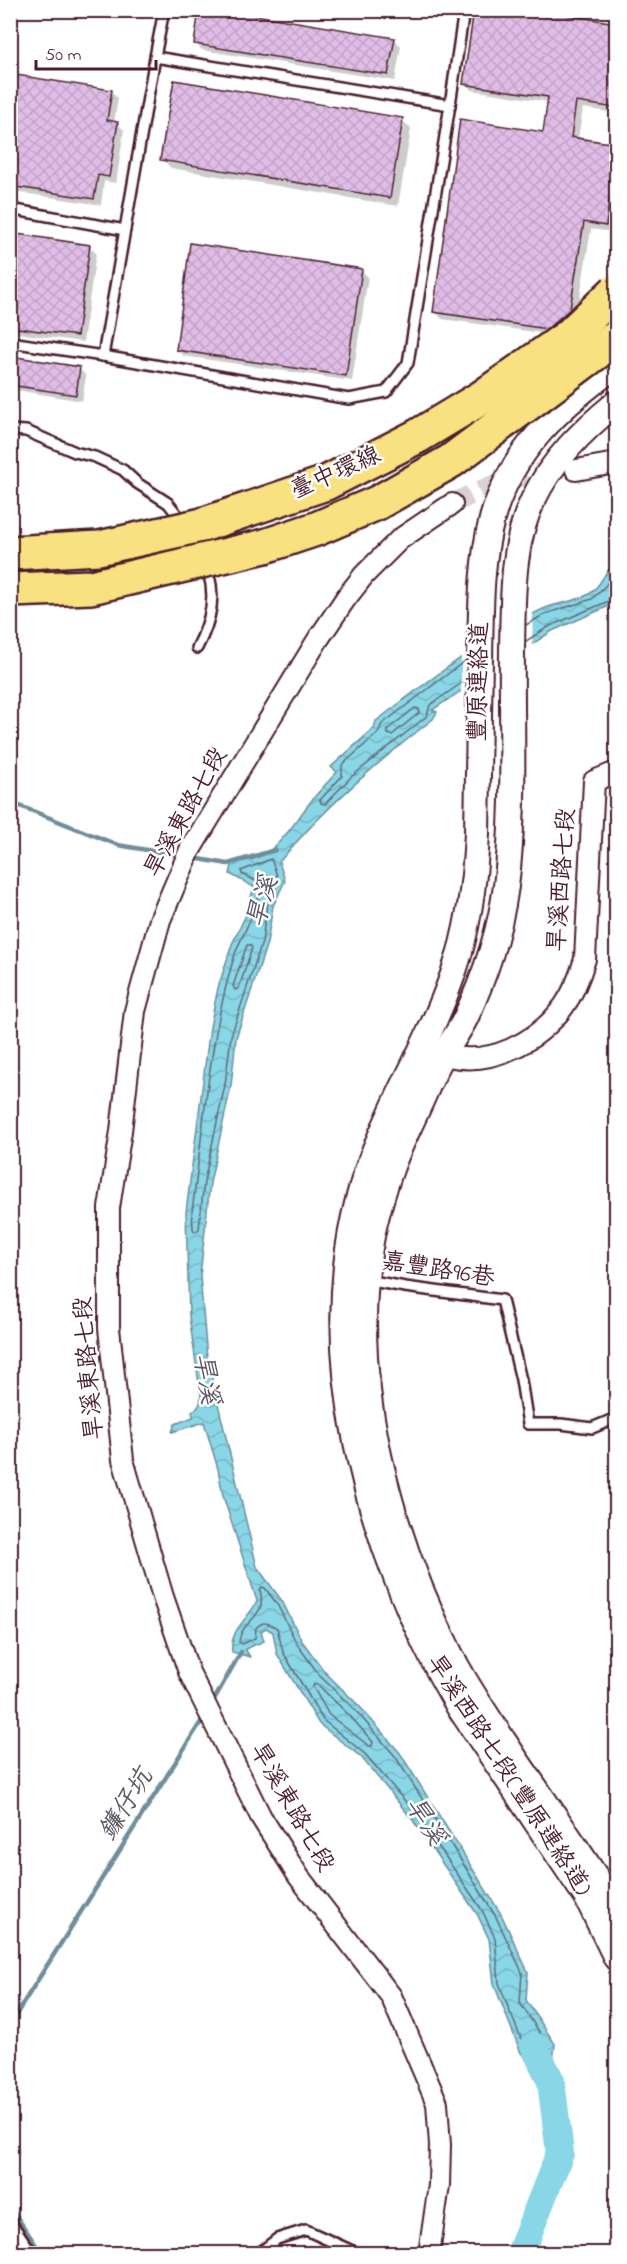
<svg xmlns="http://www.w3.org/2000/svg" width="627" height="2264" viewBox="0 0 627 2264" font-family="'Indie Flower','LXGW WenKai TC',sans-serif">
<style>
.water{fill:url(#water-waves);stroke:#6f8d9b;stroke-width:1.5}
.pier{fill:#fff}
.shadow{fill:#0003}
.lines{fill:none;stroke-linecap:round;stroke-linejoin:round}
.shore{stroke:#636876;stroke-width:1.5}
.stream{stroke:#6f8d9b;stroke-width:4.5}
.river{stroke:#88d6e6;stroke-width:28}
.building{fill:url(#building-cross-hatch);stroke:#4a1f2b;stroke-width:1.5}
.minor-tunnel{stroke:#dbd2d5;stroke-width:20;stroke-dasharray:20 10;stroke-linecap:butt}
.service-casing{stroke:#4a1f2b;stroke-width:14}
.minor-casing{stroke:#4a1f2b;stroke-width:24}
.tertiary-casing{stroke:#4a1f2b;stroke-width:28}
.service{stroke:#fff;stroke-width:9}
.minor{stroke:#fff;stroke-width:20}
.tertiary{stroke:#fff;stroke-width:24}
.motorway-bridge-casing{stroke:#4a1f2b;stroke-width:38;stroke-linecap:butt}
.motorway-bridge{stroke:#f9e181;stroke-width:33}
.labels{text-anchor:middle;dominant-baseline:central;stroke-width:5;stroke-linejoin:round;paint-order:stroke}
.street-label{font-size:24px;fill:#4a1f2b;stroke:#fff}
.water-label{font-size:26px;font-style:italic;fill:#5d5663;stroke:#fff}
</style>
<defs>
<pattern id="water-waves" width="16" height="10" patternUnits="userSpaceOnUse" patternTransform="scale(1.5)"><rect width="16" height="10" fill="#88d6e6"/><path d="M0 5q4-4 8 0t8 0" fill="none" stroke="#77b7c5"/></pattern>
<pattern id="building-cross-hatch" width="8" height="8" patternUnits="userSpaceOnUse" patternTransform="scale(1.5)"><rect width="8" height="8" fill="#e0bde7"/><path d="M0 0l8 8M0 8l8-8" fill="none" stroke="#c2a2c6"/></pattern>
</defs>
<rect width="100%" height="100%" fill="#fff"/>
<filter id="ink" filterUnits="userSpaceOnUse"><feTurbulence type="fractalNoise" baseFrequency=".0167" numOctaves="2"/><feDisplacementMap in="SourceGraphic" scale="12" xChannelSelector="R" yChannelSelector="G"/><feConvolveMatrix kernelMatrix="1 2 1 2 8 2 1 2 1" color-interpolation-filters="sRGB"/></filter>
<g filter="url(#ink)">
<path class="water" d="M616,563V603L552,631L432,710L437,712L433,719C377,763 325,807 279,862L285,881L273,906L267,943L236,1038L231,1086L210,1183L200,1276L207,1358L257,1567L282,1601L302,1641L325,1672L360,1707L400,1753L501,1914L528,1972L526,2000L555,2044L551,2081L521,2053L494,1984L489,1939L477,1914L412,1819L361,1757L319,1724L277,1654L273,1632L266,1628L261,1631L264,1641L245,1649L250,1657L232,1652C229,1629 249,1619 257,1601L223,1496L218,1469L204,1422L172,1432L175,1424L193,1417L192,1411C199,1409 200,1404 201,1397L189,1316L186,1212L210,1027L218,988L232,944L245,917L254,887L230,874L233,861C273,865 291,826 312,800C320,790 329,781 337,772L331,767L374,728L376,721C429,681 481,639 541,610C556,602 575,603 589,594C602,586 604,570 616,563Z"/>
<polygon class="pier" points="533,611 532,648 461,694 461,653"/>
<g class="shadow">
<polygon points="369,10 412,10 410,18"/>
<polygon points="476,10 575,10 574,18 616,24 616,113 583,108 578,139 616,145 616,207 613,232 591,229 577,316 555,335 442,319 435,311 544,134 549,102 472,90 464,83"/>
<polygon points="394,39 401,46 395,81 202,50 195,43"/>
<polygon points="10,76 111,92 118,98 114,123 117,123 124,130 116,183 104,181 101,205 10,191"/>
<polygon points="402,120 411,129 398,206 171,168 162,159"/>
<polygon points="10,235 89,246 96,253 83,342 10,332"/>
<polygon points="361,270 368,277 352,381 184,356 177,350"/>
<polygon points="10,357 80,369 86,376 82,401 10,389"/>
</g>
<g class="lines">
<g class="shore">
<polyline points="526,625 545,614 592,599 606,585 616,570"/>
<polyline points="526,641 550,626 616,598"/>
<polyline points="466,680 430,705 427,716 351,777 325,804 321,803 320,800 342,776 342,765 378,733 382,724 466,660"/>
<polygon points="415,708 419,709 419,713 392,735 388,734 388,729"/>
<path d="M271,859L279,881L267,904L262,942L231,1036L225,1085L204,1182L199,1229L195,1232L193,1229L192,1212C204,1125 209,1037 235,954C240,938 266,896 258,882L242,874L241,871Z"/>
<polygon points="247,945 250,945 252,948 239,988 235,990 233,986"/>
<path d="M262,1587L265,1588L277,1604L297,1644L320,1676L356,1711L395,1756L459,1857L496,1917L522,1972L520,2003L548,2045L545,2065H542L526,2050L510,2012L499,1983L495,1938L482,1910L417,1815L365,1754L323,1720L283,1652L277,1628C269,1623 263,1620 256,1628L255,1638L242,1644L239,1642C241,1619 268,1619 260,1590Z"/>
<polygon points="314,1684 317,1684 350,1716 373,1742 372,1746 369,1746 329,1715 313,1687"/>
</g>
<g class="stream">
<polyline points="10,802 118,845 182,856"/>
<polyline points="193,858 228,864 275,850"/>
<polyline points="211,1705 241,1652"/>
<polyline points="10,2024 204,1717"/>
<polyline points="10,2207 42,2254"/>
</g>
<polyline class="river" points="520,2254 560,2153 551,2081 534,2046"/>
</g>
<g class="building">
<polygon points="199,10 224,10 395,38 388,75 194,44"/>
<polygon points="474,10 567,10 566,15 616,23 616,108 576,102 571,137 616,144 606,226 584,222 570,309 547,329 433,312 460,119 543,132 548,97 463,84"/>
<polygon points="10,74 112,90 107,120 118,122 109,177 98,175 94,199 10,186"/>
<polygon points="174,80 403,118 390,198 160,160"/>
<polygon points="10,233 90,245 77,336 10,327"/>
<polygon points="190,243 362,269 346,376 176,350"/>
<polygon points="10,356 80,367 76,395 10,385"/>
</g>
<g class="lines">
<path class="minor-tunnel" d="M452,504C487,486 519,473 558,471"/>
<g class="service-casing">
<g id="service">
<polyline points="164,10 155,57 450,105 464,10"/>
<polyline points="155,57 103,356 349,399 386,392 408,363 450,105"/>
<polyline points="10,209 125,230"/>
<polyline points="10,342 103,356"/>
<polyline points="10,430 26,431 75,452 95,457 123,470 137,483 168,503 184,523"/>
<path d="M197,648C211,621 218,593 205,564"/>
<polyline points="367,1280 405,1287 502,1300 521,1380 528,1424 561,1424 592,1428 616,1418"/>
<polyline points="10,2221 33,2254"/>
<polyline points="258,2254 277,2239 306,2230 359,2254"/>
</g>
</g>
<g class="minor-casing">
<g id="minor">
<polyline points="576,470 616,463"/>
<path d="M443,1054C488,1069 538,1042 564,1006C574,992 580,976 585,959L594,781L616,772"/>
<polyline points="429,2254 439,2185 440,2145 437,2103 391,1996 299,1877 261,1817 189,1672 163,1597 123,1460 109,1328 109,1208 121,1131 135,1011 160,920 190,850 317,641 346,598 364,575 400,539 452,504"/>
</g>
</g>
<g class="tertiary-casing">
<g id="tertiary">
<path d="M616,366C562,404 510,452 492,519C480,564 481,613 480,659C479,717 478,775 477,833C475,880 469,929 453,974C431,1038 395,1096 371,1159C305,1334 367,1551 458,1706L587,1898L616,1958"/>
<path d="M616,403C583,430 552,460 533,500C511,545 513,602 512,651C511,729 516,809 506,886C500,931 485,976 466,1017C460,1030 452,1040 445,1052C434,1070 426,1091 417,1110C408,1130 398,1149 391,1169C382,1195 374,1221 370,1248C348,1382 390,1535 451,1655C469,1691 493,1724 515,1758C546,1803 576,1847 606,1892L616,1911"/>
</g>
</g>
<use href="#service" class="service"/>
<use href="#minor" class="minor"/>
<use href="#tertiary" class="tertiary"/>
<g class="motorway-bridge-casing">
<g id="motorway-bridge">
<polyline points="10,553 99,548 202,525 326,483 418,436 481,398 569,336 616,291"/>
<polyline points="10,590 91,587 265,546 316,529 377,503 451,461 616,338"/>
</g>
</g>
<use href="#motorway-bridge" class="motorway-bridge"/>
</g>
</g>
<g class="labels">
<g class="street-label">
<text transform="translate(336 474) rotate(-24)">臺中環線</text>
<text transform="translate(480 682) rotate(-89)">豐原連絡道</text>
<text transform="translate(187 813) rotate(-61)">旱溪東路七段</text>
<text transform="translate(563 880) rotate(-86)">旱溪西路七段</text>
<text transform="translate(438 1271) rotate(9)">嘉豐路96巷</text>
<text transform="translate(90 1368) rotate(-95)">旱溪東路七段</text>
<text transform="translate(508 1776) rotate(57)">旱溪西路七段(豐原連絡道)</text>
<text transform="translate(291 1808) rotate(60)">旱溪東路七段</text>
</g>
<g class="water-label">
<text transform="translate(264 902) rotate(-74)">旱溪</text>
<text transform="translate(205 1379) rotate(80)">旱溪</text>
<text transform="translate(127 1805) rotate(-58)">鐮仔坑</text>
<text transform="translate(424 1822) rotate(57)">旱溪</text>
</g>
</g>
<rect width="627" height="2264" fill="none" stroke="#fff" stroke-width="36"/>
<rect x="18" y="18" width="591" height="2228" fill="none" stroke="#4a1f2b" stroke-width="2" filter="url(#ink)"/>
<path d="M36 60v9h120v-9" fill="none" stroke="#4a1f2b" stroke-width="3"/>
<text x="45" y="60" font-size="18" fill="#4a1f2b" stroke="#ffffff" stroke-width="4.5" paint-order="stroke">50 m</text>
</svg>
